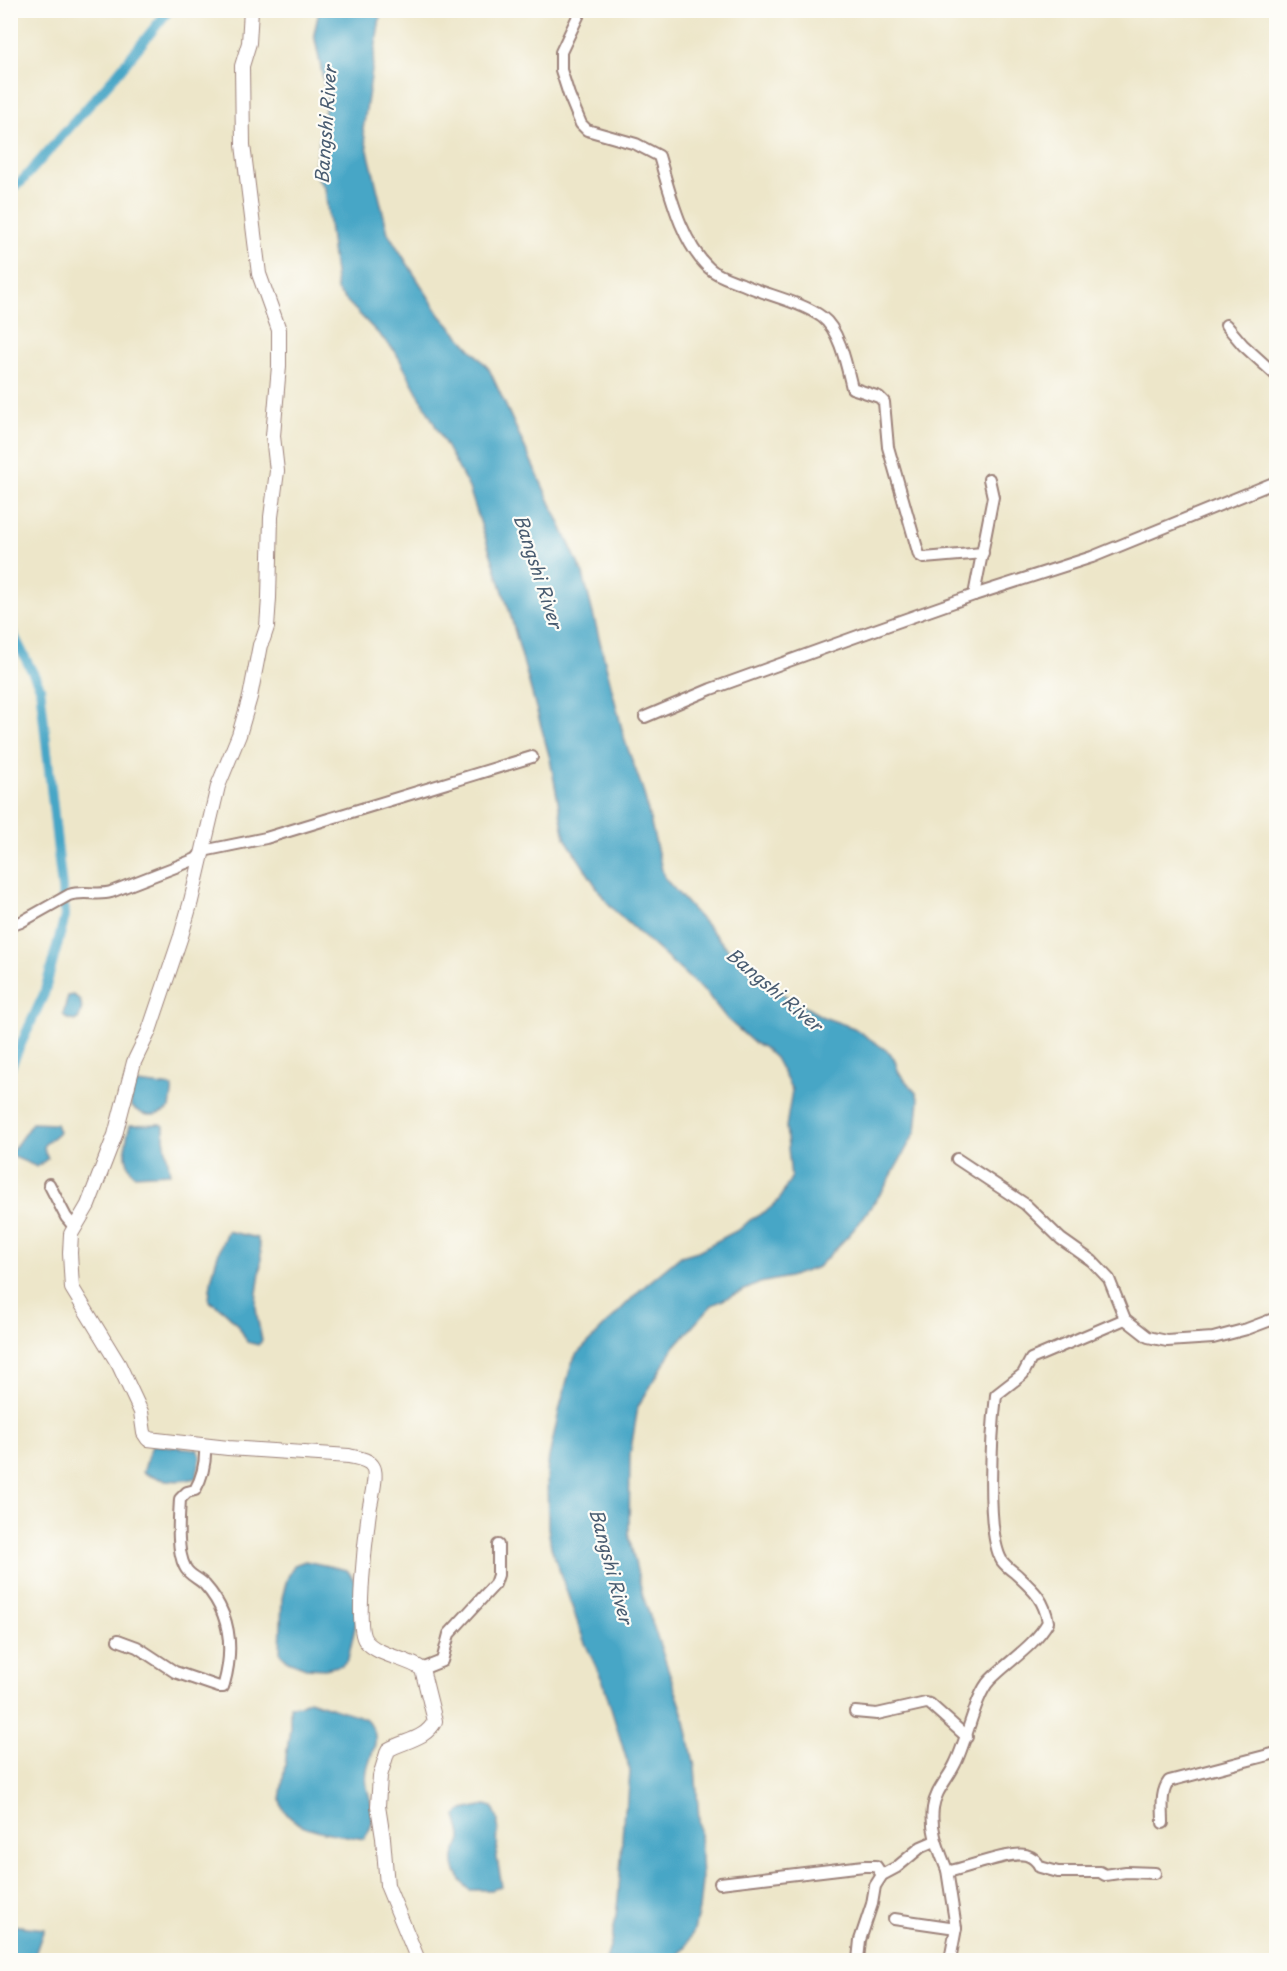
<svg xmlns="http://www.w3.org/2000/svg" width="1287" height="1971" viewBox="0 0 1287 1971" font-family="'Playpen Sans',sans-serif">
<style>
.water{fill:#47a6c6;stroke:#486278;stroke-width:1.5}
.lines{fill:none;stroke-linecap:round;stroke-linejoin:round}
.canal{stroke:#47a6c6;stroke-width:10}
.minor-casing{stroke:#9c827a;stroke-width:14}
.tertiary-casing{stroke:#9c827a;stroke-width:16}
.minor{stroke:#fff;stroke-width:10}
.tertiary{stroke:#fff;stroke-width:14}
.labels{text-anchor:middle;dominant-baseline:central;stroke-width:4.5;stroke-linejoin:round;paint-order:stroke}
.water-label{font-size:18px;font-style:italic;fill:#495c71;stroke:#fdfcf7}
</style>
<rect width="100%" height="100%" fill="#fdfcf7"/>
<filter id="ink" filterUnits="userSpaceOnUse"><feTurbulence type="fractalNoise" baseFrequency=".0167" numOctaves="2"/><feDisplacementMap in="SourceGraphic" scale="12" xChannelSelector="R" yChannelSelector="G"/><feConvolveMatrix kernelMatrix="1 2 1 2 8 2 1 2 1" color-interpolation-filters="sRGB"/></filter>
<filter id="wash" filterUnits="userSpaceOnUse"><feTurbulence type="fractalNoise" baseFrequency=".008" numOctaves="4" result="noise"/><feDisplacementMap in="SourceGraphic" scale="24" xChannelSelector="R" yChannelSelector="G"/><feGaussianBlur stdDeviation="1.35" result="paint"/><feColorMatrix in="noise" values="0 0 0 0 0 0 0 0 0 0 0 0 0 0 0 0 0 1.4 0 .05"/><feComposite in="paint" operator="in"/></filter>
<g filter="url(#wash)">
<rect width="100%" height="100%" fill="#ede6c9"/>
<g class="water">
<path d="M319,11H381L363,130L388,233L440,315L489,369L583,574L625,741L643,790L663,874L667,881L743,966L786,996L823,1017L854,1028L886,1050L894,1058L899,1073L916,1093L919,1100L916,1131L885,1187L860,1222L848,1236L818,1267L789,1277L760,1283L712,1305L674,1347L638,1407L630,1455L629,1537L643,1596L683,1712L695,1767L700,1831L702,1881L699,1910L694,1930L686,1946L674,1960H606C621,1917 620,1857 624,1810L628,1798L630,1771L603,1682L584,1641L551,1547L548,1528L547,1472L549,1457L560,1407L571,1365L576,1355L640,1290L681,1256L698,1251L740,1229L750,1220L768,1210L778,1201L791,1178L786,1127L792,1090L775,1058L763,1047L754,1043L727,1019L708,995L615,911L603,897L565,838L550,759L509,610L469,488L395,351L337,291L325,189L314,172L327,98L314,34Z"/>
<path d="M73,995C84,1000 83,1010 78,1019L74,1021L66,1018L63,1014L68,996Z"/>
<path d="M137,1083L173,1087L170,1108C156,1118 144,1118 131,1106V1089Z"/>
<polygon points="32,1123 56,1124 59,1132 44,1145 45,1153 48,1158 37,1167 12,1156 12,1151"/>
<path d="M160,1124L164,1126V1138L170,1173L134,1175C122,1160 125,1142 130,1125Z"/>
<path d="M227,1231L257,1238C266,1257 257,1283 256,1304C256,1316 260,1329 262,1341L258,1345L247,1342C239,1323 227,1311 209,1301C210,1276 217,1254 227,1231Z"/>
<path d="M153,1445L197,1449L201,1457L196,1478C180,1483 157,1481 143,1472C147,1464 147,1452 153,1445Z"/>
<polygon points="305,1561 347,1570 358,1585 356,1623 348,1659 342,1665 325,1669 306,1668 288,1661 280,1652 282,1598 287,1579 294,1565"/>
<path d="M309,1700C319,1704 363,1716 366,1719C385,1739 370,1752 367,1771C362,1797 385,1810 364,1839C337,1833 287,1833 280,1800L290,1729V1706L300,1705Z"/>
<path d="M486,1805L493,1807L498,1819L497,1858L502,1887L490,1890H470C461,1882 452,1870 454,1856C455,1850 460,1845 461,1838C461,1830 457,1823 456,1815L463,1810Z"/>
<polygon points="11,1925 44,1929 33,1960 11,1960"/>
</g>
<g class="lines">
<g class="canal">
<polyline points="10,188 21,182 116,75 169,10"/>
<polyline points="10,628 40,687 65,916 44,994 10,1068"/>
</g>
</g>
</g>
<g filter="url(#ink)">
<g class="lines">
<g class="minor-casing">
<g id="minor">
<path d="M581,10L561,52V70L569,95L581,124L587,130L636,144L659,156C670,193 681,242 709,268C717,276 732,280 742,284C766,295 802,302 822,317C840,330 847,368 852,388L879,397L884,402L888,447L919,555L924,558L983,553"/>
<polyline points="1226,325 1243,345 1276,375"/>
<polyline points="974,595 993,497 989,479"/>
<polyline points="645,717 711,689 869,632 974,595 1092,557 1276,482"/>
<path d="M10,926L21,922L69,895C83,890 97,896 111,892L196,859L203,851L266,838L532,757"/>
<polyline points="957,1159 1025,1204 1061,1239 1092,1261 1109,1279 1125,1319 1148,1337 1167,1341 1213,1338 1247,1329 1276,1318"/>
<polyline points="49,1184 66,1217 75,1228"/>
<path d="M1125,1319L1031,1359L1023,1374L996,1395C992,1429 985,1533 1002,1561C1005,1565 1011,1570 1015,1573C1032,1589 1044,1598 1048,1622C1034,1646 1010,1660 990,1680C975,1695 967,1741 955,1764C948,1779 935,1791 933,1808C930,1830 939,1850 947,1870L951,1871C969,1867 1011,1851 1026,1855C1033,1857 1037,1861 1040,1867L1058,1872H1100L1105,1875L1126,1872L1155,1873"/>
<path d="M118,1640L137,1647L175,1672L219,1687H223L224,1684C234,1648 231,1614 205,1585C199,1578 189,1576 185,1567C176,1550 179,1518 180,1499L187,1492L195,1490C203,1476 206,1461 205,1445"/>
<polyline points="422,1669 442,1661 449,1634 495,1584 498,1575 498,1545"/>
<polyline points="855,1712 877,1714 926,1703 930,1704 967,1737"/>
<path d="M1163,1823C1163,1808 1160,1793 1169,1781L1276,1753"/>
<polyline points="947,1870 956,1928 950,1960"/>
<polyline points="720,1883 864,1866 876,1866 882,1875"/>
<polyline points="894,1919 956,1928"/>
<polyline points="858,1960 860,1940 872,1904 875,1886 882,1875 897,1867 921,1847 935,1841"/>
</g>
</g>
<g class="tertiary-casing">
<path id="tertiary" d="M251,10L249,43L242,66L243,145L259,274L279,330V366L273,436L277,471L271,517L269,598L267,627L263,639L260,645L250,697L239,735L218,786L191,901L181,936L149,1031L134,1062L115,1135L88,1205L71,1234L70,1253L72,1288L119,1365L141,1412L144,1433L148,1439L228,1448L349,1456C357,1458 369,1459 373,1467C378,1475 370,1502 369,1512C366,1534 355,1626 365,1640C377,1656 405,1657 422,1669L435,1721C425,1740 405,1740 388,1750L380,1776L378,1806L383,1838L387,1885L418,1960"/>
</g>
<use href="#minor" class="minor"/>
<use href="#tertiary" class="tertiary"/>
</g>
</g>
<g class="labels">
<g class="water-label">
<text transform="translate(325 125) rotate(-86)">Bangshi River</text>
<text transform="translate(539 571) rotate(72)">Bangshi River</text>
<text transform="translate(775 989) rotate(40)">Bangshi River</text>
<text transform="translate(612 1566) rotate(75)">Bangshi River</text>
</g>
</g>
<rect width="1287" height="1971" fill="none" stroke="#fdfcf7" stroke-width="36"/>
</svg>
